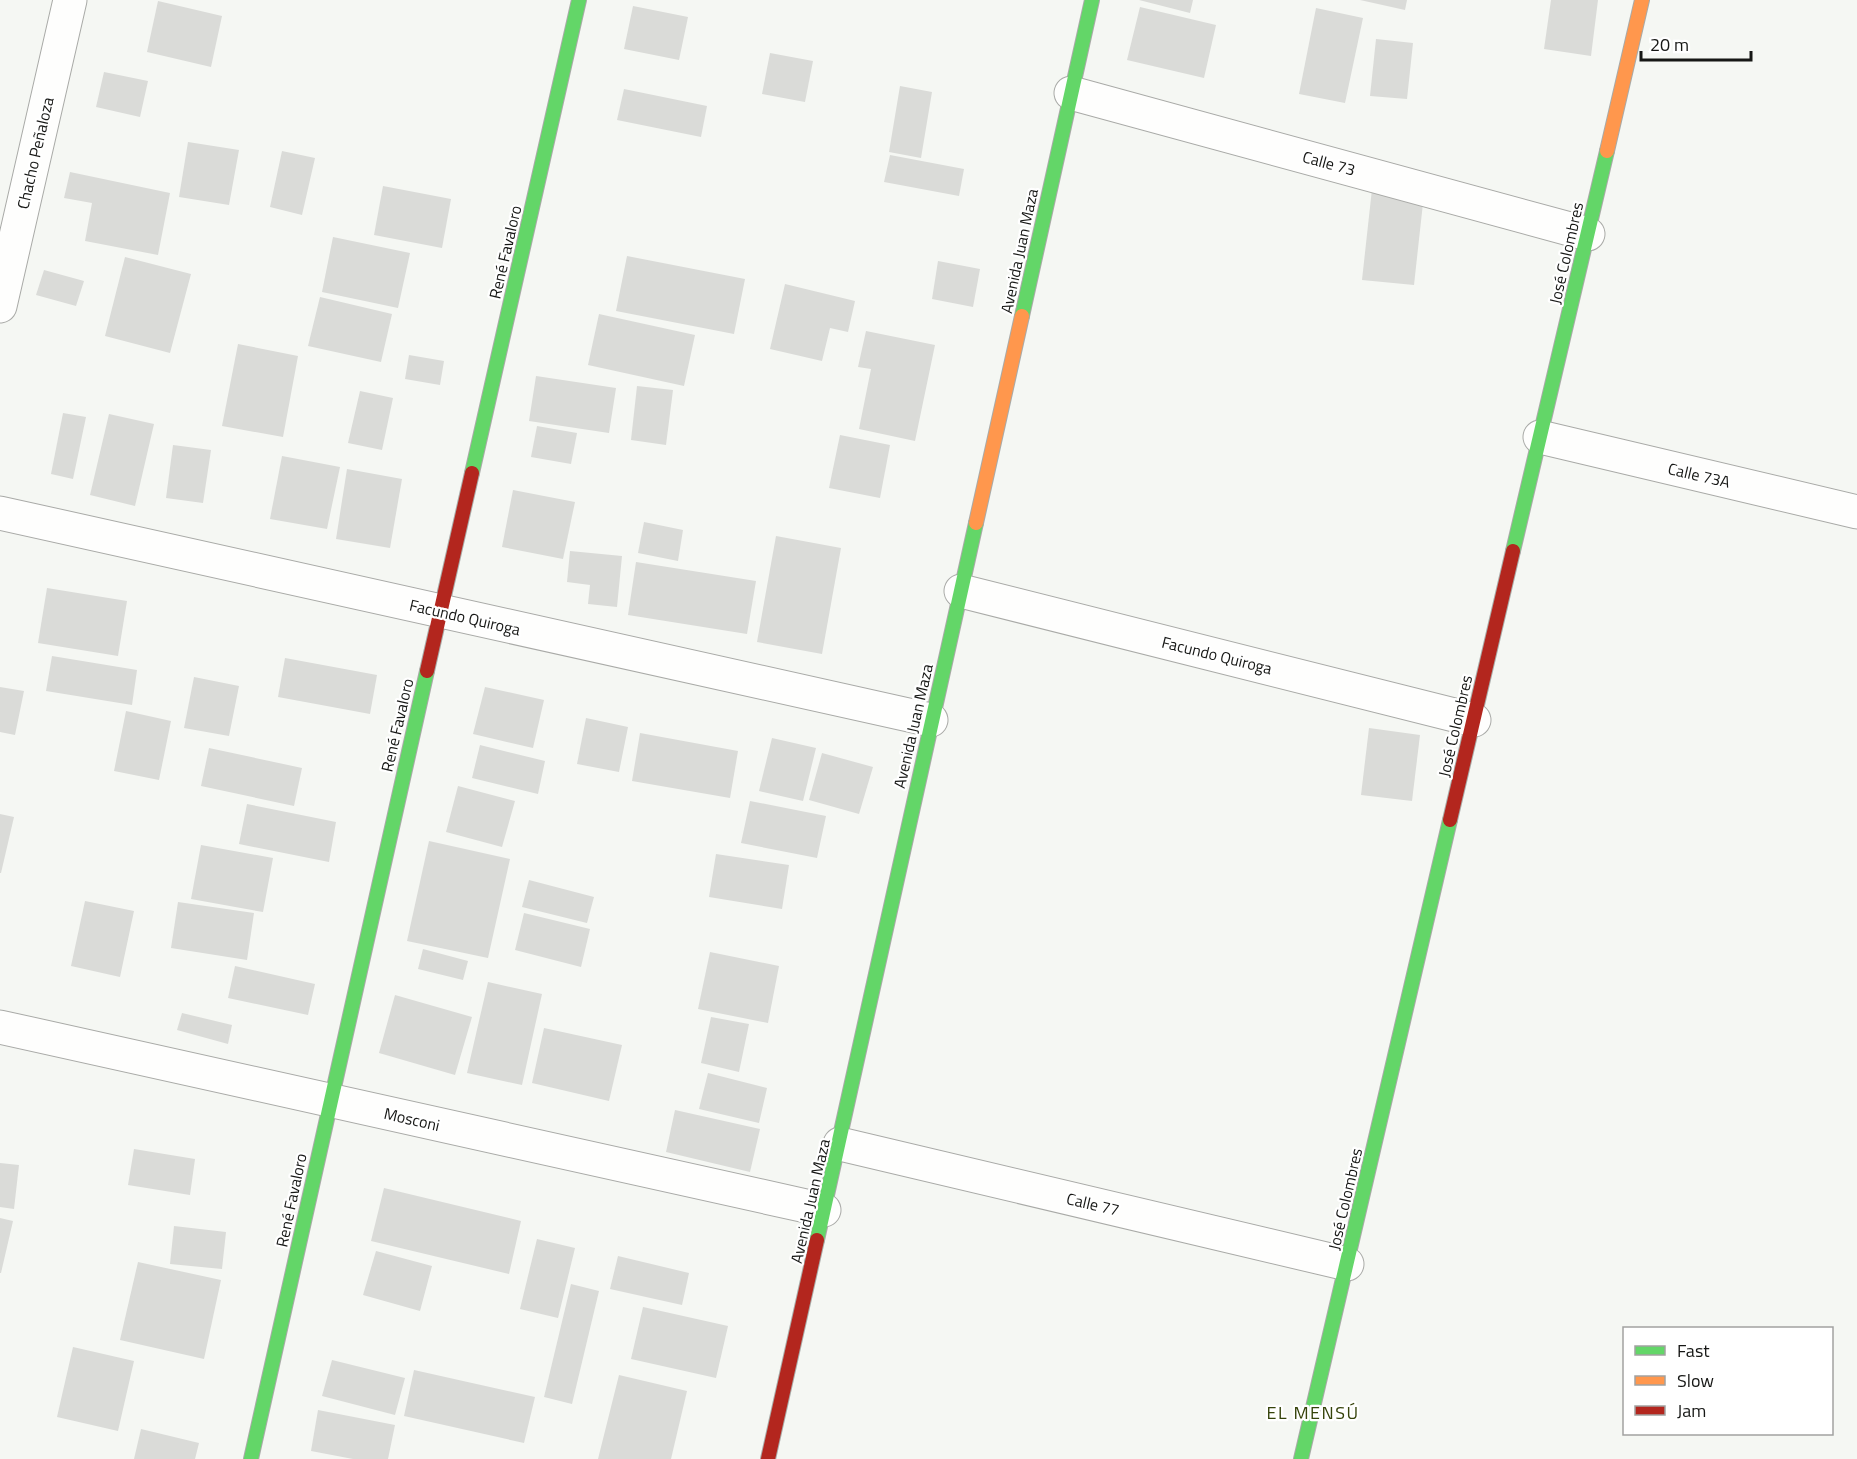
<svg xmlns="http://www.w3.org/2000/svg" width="1857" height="1459" viewBox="0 0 1857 1459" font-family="'Titillium Web',sans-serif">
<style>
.building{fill:#dadbd8}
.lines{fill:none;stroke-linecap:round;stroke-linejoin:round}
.street-casing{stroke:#a9aaa7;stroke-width:35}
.fast-casing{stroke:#a9aaa7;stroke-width:16}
.slow-casing{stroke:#a9aaa7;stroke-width:16}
.jam-casing{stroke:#a9aaa7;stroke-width:16}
.street{stroke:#fefefd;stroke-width:33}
.fast{stroke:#63d668;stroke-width:14}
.slow{stroke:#ff974d;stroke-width:14}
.jam{stroke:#b3261e;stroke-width:14}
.labels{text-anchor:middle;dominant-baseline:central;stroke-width:4.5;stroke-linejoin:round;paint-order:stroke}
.street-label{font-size:16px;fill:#161715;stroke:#fff}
.neighbourhood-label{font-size:18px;letter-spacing:1.5px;fill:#35430a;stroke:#fff}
</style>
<rect width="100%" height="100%" fill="#f5f7f3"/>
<g class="building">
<polygon points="1139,0 1193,0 1190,13"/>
<polygon points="1360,0 1407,0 1405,10"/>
<polygon points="1551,0 1598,0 1591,56 1544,49"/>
<polygon points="158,1 222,16 211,67 147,52"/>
<polygon points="633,6 688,17 679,60 624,49"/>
<polygon points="1140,7 1216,25 1204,78 1127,60"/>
<polygon points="1316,8 1363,18 1345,103 1299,94"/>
<polygon points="1376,39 1413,43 1407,99 1370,96"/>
<polygon points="770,53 813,61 805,102 762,94"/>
<polygon points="104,72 148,81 140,117 96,107"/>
<polygon points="900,86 932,92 921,158 889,152"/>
<polygon points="624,89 707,106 701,137 617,120"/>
<polygon points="188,142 239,150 229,205 179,197"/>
<polygon points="282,151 315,158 302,215 270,207"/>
<polygon points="890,155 964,169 959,196 884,182"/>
<polygon points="70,172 170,193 158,255 85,241 92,203 64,198"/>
<polygon points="383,186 451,199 442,248 374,235"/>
<polygon points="1372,189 1424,194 1414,285 1362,280"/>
<polygon points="333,237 410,253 398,308 322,292"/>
<polygon points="627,256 745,279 734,334 616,311"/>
<polygon points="125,257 191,274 170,353 105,336"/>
<polygon points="938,261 980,269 973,307 932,299"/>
<polygon points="44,270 84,281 76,306 36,295"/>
<polygon points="785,284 855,301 848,332 830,328 822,361 770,349"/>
<polygon points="320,297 392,314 381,362 308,346"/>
<polygon points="599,314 695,335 684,386 588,365"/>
<polygon points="866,331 935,345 915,441 859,429 871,369 858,367"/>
<polygon points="238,344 298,356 283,437 222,426"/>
<polygon points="409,355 444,361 440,385 405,379"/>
<polygon points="536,376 616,388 609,433 529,421"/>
<polygon points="637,386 673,390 666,445 631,440"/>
<polygon points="360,391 393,398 382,450 348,443"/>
<polygon points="63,413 86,417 73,479 51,474"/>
<polygon points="109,414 154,424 135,506 90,495"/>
<polygon points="537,426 577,433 571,464 531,457"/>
<polygon points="840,435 890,445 880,498 829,488"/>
<polygon points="173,445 211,450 203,503 166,498"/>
<polygon points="282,456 340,467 327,529 270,519"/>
<polygon points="347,469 402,479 390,548 336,539"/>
<polygon points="513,490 575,502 563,559 502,547"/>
<polygon points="644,522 683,530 678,561 638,553"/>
<polygon points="776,536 841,548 822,654 757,642"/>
<polygon points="570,551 622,556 617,607 588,604 590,585 567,582"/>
<polygon points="636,562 756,581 747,634 628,615"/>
<polygon points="47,588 127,601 118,656 38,643"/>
<polygon points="52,656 137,670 132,705 46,691"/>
<polygon points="285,658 377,675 370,714 278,697"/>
<polygon points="194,677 239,686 229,736 184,728"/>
<polygon points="0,687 24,691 15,735 0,732"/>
<polygon points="485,687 544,700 533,748 473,734"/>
<polygon points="126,711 171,721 159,780 114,771"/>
<polygon points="586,718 628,727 619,772 577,764"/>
<polygon points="1369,728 1420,735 1412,801 1361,795"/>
<polygon points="640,733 738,751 730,798 632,781"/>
<polygon points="772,738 816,748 803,801 759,791"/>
<polygon points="480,745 545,761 538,794 472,778"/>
<polygon points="209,748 302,768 294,806 201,786"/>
<polygon points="822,753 873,767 859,814 809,800"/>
<polygon points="458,786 515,801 502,847 446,832"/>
<polygon points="750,801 826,816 817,858 741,843"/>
<polygon points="247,804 336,822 329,862 239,844"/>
<polygon points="0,814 14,817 1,873 0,873"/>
<polygon points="429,841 510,859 488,958 407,941"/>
<polygon points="201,845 273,858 263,912 191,899"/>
<polygon points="716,854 789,865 782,909 709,897"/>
<polygon points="529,880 594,897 587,923 522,907"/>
<polygon points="85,901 134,911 120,977 71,966"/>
<polygon points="178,902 254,913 247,960 171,948"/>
<polygon points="524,913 590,929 581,967 515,950"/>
<polygon points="423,949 468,961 463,980 418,969"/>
<polygon points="710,952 779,966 768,1023 698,1009"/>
<polygon points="235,966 315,984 308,1015 228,998"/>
<polygon points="488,982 542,994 522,1085 467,1073"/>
<polygon points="395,995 472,1017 455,1075 379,1053"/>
<polygon points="182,1013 232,1025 228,1044 177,1030"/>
<polygon points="711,1017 749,1024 739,1072 701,1063"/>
<polygon points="544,1028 622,1045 609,1101 532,1083"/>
<polygon points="708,1073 767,1088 759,1123 699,1109"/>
<polygon points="675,1110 760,1129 750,1172 666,1152"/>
<polygon points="134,1149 195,1159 190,1195 128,1185"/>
<polygon points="0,1163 19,1165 14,1209 0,1207"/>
<polygon points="384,1188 521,1221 509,1274 371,1241"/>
<polygon points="0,1218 13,1221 1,1273 0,1273"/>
<polygon points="174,1226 226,1232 222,1269 170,1264"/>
<polygon points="537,1239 575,1248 558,1318 520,1309"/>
<polygon points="376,1251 432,1266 420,1311 363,1295"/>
<polygon points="618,1256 689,1273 682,1305 610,1289"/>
<polygon points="138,1262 221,1280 204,1359 120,1340"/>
<polygon points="571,1284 599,1291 572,1404 544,1397"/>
<polygon points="643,1307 728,1326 716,1378 631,1359"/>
<polygon points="73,1347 134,1361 118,1431 57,1417"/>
<polygon points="332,1360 405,1378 395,1415 322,1396"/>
<polygon points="414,1370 535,1397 524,1443 404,1416"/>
<polygon points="619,1375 687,1391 671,1459 598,1459"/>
<polygon points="318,1410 395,1425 388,1459 353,1459 311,1451"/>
<polygon points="141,1429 199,1443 195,1459 134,1459"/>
</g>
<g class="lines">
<g class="street-casing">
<g id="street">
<polyline points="1071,93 1588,234"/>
<polyline points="0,306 70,0"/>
<polyline points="1540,437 1857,512"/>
<polyline points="0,513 931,720"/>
<polyline points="961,591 1474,720"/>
<polyline points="0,1027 824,1210"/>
<polyline points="840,1144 1347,1264"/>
</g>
</g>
<g class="fast-casing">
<g id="fast">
<polyline points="1022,316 1092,0"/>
<polyline points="472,473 579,0"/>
<polyline points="1513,551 1607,151"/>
<polyline points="817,1240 976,523"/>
<polyline points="251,1459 427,671"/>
<polyline points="1301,1459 1450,820"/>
</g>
</g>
<g class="slow-casing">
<g id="slow">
<polyline points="1607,151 1642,0"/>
<polyline points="976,523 1022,316"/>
</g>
</g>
<g class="jam-casing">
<g id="jam">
<polyline points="427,671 472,473"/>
<polyline points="1450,820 1513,551"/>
<polyline points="768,1459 817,1240"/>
</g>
</g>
<use href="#street" class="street"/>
<use href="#fast" class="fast"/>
<use href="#slow" class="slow"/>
<use href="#jam" class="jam"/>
</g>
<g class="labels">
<g class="street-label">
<text transform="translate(35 153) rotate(-77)">Chacho Peñaloza</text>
<text transform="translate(1329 163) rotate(15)">Calle 73</text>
<text transform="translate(1019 251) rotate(-78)">Avenida Juan Maza</text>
<text transform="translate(505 252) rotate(-77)">René Favaloro</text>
<text transform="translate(1566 253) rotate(-77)">José Colombres</text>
<text transform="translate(1699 475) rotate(13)">Calle 73A</text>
<text transform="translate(465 617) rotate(13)">Facundo Quiroga</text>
<text transform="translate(1217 655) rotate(14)">Facundo Quiroga</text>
<text transform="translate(397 725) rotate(-77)">René Favaloro</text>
<text transform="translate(913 726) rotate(-77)">Avenida Juan Maza</text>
<text transform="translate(1455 726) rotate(-77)">José Colombres</text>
<text transform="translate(412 1119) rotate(13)">Mosconi</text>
<text transform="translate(1345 1199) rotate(-77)">José Colombres</text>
<text transform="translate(291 1200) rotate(-78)">René Favaloro</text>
<text transform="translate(810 1201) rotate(-77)">Avenida Juan Maza</text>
<text transform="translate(1093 1204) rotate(13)">Calle 77</text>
</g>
<g class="neighbourhood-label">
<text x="1313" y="1412">EL MENSÚ</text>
</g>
</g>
<rect x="1623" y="1327" width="210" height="108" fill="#ffffff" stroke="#a2a2a1" stroke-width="1.5"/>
<rect x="1635" y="1346" width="30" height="9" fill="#63d668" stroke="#a2a2a1" stroke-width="1.5"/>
<text x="1677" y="1357" font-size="18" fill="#161715">Fast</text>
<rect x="1635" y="1376" width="30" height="9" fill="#ff974d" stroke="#a2a2a1" stroke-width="1.5"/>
<text x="1677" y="1387" font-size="18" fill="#161715">Slow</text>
<rect x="1635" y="1406" width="30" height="9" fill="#b3261e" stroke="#a2a2a1" stroke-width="1.5"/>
<text x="1677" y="1417" font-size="18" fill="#161715">Jam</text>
<path d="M1641 51v9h110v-9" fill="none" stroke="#161715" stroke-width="3"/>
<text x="1650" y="51" font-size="18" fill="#161715" stroke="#ffffff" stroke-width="4.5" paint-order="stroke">20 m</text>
</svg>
